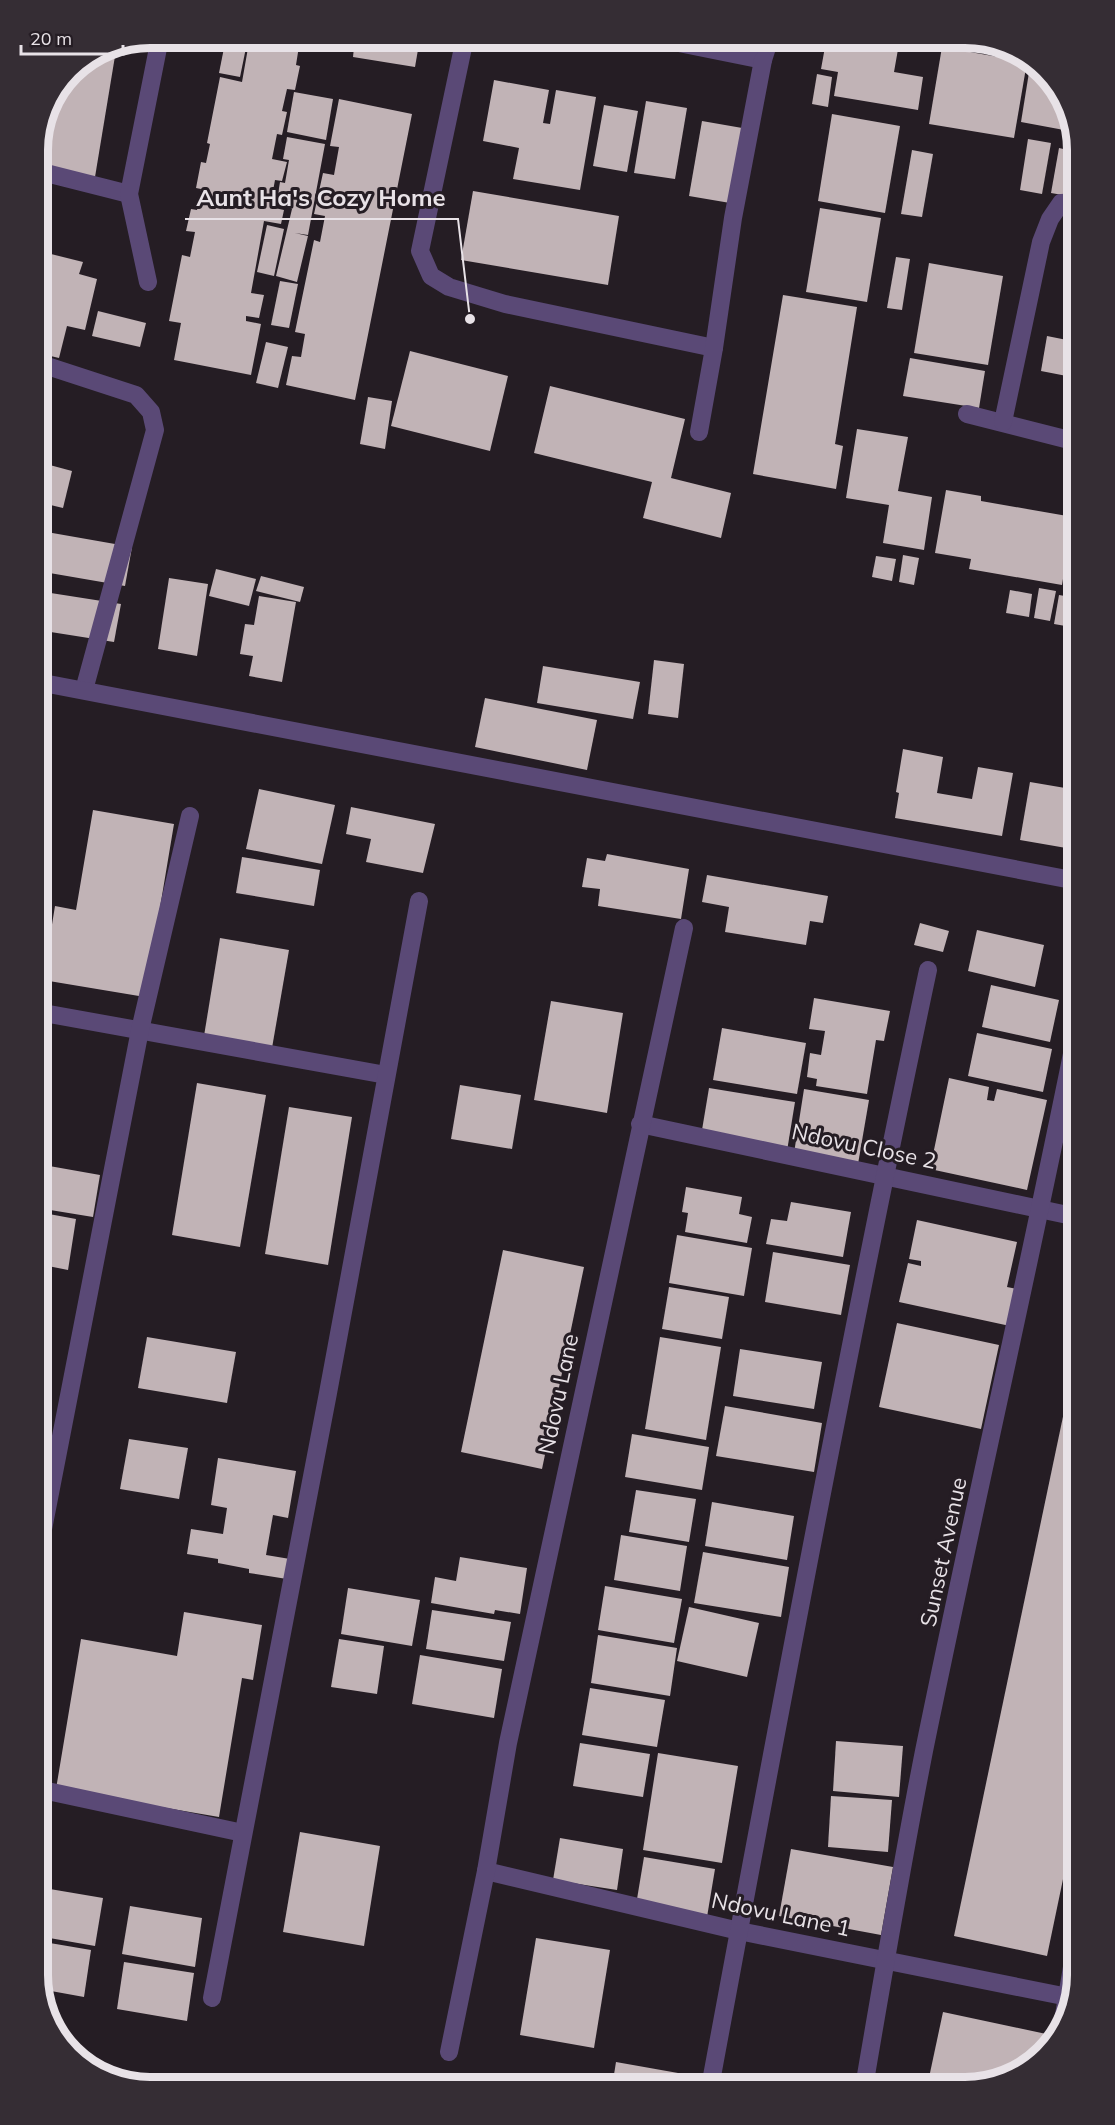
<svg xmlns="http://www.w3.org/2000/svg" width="1115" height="2125" viewBox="0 0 1115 2125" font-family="Mulish,sans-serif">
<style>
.building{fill:#c1b3b6}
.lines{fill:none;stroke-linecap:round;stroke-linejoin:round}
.minor{stroke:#5a4976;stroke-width:18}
.labels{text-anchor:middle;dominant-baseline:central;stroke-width:6;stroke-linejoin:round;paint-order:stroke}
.street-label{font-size:22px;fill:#e8e2e7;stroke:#251d24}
.rim{fill:none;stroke:#e8e2e7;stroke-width:8}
.leader{fill:none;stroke:#e8e2e7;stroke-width:2}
.callout-dot{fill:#e8e2e7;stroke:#251d24;stroke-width:2}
.callout-label{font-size:24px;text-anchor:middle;font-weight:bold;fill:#e8e2e7;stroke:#251d24;stroke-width:6;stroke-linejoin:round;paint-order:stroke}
</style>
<rect width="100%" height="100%" fill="#251d24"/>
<g class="building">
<polygon points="226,38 248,38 240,77 219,73"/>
<polygon points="267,38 319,38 317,49 299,46 296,65 300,66 295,90 287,89 282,111 287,112 282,135 277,134 272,159 287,162 282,181 275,180 270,207 284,210 281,224 264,221 251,293 264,295 259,318 246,316 246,321 261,324 251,375 174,360 181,323 169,321 182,255 190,257 195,232 186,231 191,209 197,210 201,189 196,188 201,162 206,163 210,144 207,143 220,77 242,82 248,48 264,51"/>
<polygon points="355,38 420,38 415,67 353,57"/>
<polygon points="844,38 900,38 894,72 923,77 918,110 834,96 838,72 821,69 825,47 842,51"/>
<polygon points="117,44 95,177 38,168 38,143 71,70 107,46"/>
<polygon points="942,47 1027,62 1014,138 929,124"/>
<polygon points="1031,60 1068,106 1064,130 1021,122"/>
<polygon points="817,74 832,77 828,107 812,104"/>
<polygon points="494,80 549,90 543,123 550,124 556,90 596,97 580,190 513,179 519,148 483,141"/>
<polygon points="294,92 333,99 326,140 287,132"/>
<polygon points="339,99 412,114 355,400 286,385 292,356 301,357 305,334 295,332 314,240 320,242 325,216 314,214 323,173 334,175 339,147 330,146"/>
<polygon points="646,101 687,108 675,179 634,173"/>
<polygon points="604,105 638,111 627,172 593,166"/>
<polygon points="832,114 900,126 885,213 818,201"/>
<polygon points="1071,119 1074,134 1069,134"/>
<polygon points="702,121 748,129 736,204 689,196"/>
<polygon points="287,137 325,144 308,235 295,233 308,236 297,282 276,276 292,209 276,206 280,182 285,183 289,160 283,159"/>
<polygon points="1028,139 1051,143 1042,194 1020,190"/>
<polygon points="1059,148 1077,152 1077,177 1074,197 1051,193"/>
<polygon points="912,150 933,154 922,217 901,214"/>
<polygon points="473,191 619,216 608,285 461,260"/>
<polygon points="820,208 881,218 867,302 806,292"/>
<polygon points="267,225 284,229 274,276 257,272"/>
<polygon points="51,254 83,262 79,274 97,279 85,330 67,326 59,358 38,353 38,274 40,264 48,266"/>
<polygon points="896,257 910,259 902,310 887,308"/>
<polygon points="929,263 1003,276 988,365 914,353"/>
<polygon points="280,281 298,284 289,328 271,325"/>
<polygon points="783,295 857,307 835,444 843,446 836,489 753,474"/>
<polygon points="98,311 146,323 140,347 92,336"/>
<polygon points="1047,336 1077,342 1077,378 1041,371"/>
<polygon points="266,342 288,347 278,388 256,383"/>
<polygon points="410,351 508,376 490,451 391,426"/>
<polygon points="910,358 985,371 979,408 903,396"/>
<polygon points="550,386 685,419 671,478 731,493 721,538 643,518 652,482 534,453"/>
<polygon points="368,397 392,401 385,449 360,444"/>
<polygon points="857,429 908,437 898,491 932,497 924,550 883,543 889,505 846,498"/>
<polygon points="46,464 72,471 63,508 38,502"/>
<polygon points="946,490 981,496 981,501 1073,517 1062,585 969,569 971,559 935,553"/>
<polygon points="41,531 132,547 125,586 38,571 38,549"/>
<polygon points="903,555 919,558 914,585 899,582"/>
<polygon points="876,556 896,559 892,581 872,577"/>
<polygon points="216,569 256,579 249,606 209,596"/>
<polygon points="261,576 304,587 300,602 256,591"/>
<polygon points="169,578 208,584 197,656 158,649"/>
<polygon points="1039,588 1056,591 1050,621 1034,618"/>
<polygon points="1010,590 1032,594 1029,617 1006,613"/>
<polygon points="38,591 121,604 114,642 38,630"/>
<polygon points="1059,595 1077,598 1077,628 1054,624"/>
<polygon points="259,596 296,602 282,682 249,676 253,656 240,654 245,624 254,625"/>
<polygon points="654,660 684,664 678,718 648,714"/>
<polygon points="543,666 640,682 633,719 537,703"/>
<polygon points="485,698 597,720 587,770 475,747"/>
<polygon points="38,720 52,722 44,770 38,769"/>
<polygon points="903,749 943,757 937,793 972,799 978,767 1013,773 1002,836 895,818 899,793 896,792"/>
<polygon points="1030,782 1077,790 1077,813 1072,849 1020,840"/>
<polygon points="259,789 335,805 322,864 246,849"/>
<polygon points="351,807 435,824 423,873 366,862 371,839 346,834"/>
<polygon points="93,810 174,824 145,997 43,980 55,906 76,910"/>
<polygon points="607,854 689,869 681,919 598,906 600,889 582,887 587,858 605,861"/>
<polygon points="242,857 320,870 314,906 236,893"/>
<polygon points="707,875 828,896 823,923 810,921 806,945 725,932 729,907 702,902"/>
<polygon points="920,923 949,931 943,952 914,945"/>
<polygon points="977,930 1044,945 1035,987 968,971"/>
<polygon points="220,938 289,950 272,1048 204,1036"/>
<polygon points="991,985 1059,1000 1050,1042 982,1027"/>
<polygon points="814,998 890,1011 884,1041 876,1040 867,1094 816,1086 817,1079 807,1077 810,1053 821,1055 825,1031 809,1029"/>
<polygon points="551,1001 623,1013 607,1113 534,1100"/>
<polygon points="722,1028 806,1043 797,1094 713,1080"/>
<polygon points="977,1033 1052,1049 1043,1092 968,1076"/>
<polygon points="949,1078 989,1087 987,1100 994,1101 997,1089 1047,1100 1027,1190 930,1169"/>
<polygon points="197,1083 266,1095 240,1247 172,1235"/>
<polygon points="460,1085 521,1095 512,1149 451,1139"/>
<polygon points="709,1088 795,1102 787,1151 701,1136"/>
<polygon points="804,1089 869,1100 858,1164 794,1153"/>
<polygon points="289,1107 352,1117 328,1265 265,1254"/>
<polygon points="38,1164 100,1175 93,1217 38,1208"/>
<polygon points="686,1187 742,1197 739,1214 752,1217 747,1243 685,1232 688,1213 682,1212"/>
<polygon points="791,1202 851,1212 843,1257 766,1244 771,1219 787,1221"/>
<polygon points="38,1212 76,1219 68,1270 38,1264"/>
<polygon points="917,1220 1017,1242 1007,1287 1017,1289 1010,1326 899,1302 908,1263 921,1266 921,1261 909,1259"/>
<polygon points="677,1235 752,1248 744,1296 669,1283"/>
<polygon points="1075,1240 1077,1241 1077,1268 1069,1266"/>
<polygon points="503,1250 584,1267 542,1469 461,1452"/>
<polygon points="773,1252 850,1265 841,1315 765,1302"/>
<polygon points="669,1287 729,1297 722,1339 662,1329"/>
<polygon points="897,1323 999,1345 981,1429 879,1407"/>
<polygon points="147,1337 236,1352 227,1403 138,1388"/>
<polygon points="660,1337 721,1347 706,1440 645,1429"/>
<polygon points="740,1349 822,1362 814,1409 733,1396"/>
<polygon points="1069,1388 1077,1390 1077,1812 1047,1956 954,1936"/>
<polygon points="725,1406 822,1423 814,1472 716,1456"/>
<polygon points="632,1434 709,1447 702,1490 625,1477"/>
<polygon points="129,1439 188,1448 179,1499 120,1489"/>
<polygon points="218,1458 296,1471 288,1518 273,1515 266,1555 290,1559 287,1579 249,1573 249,1569 218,1563 218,1559 187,1554 191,1529 223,1534 227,1508 211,1505"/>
<polygon points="636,1490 696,1499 689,1542 629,1532"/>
<polygon points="712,1502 794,1516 787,1560 705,1546"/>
<polygon points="621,1535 687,1546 680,1591 614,1580"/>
<polygon points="703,1552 789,1567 781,1617 694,1603"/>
<polygon points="460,1557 527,1568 520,1614 495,1610 494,1614 431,1603 435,1577 456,1581"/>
<polygon points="605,1586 682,1599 674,1643 598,1630"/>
<polygon points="348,1588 420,1600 412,1646 341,1634"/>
<polygon points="689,1607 759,1623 747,1677 677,1661"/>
<polygon points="432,1610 511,1622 504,1661 426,1649"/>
<polygon points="184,1612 262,1625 253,1680 242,1678 219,1817 56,1789 81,1639 177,1656"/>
<polygon points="598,1635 677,1648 670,1696 591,1683"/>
<polygon points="339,1639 384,1646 377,1694 331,1687"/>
<polygon points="420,1655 502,1669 494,1718 412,1704"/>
<polygon points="590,1688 665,1700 657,1747 582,1735"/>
<polygon points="836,1741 903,1746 899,1797 833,1791"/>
<polygon points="580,1743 650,1754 643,1797 573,1786"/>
<polygon points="658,1753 738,1766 722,1863 643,1850"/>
<polygon points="831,1796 892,1800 888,1852 828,1847"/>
<polygon points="300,1832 380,1846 364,1946 283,1932"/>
<polygon points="560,1838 623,1849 617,1890 553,1880"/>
<polygon points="791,1849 893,1867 881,1935 779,1916"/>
<polygon points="644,1857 715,1869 707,1917 636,1905"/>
<polygon points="38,1887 103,1898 95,1946 38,1936"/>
<polygon points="130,1906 202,1918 195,1967 122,1954"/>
<polygon points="536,1938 610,1950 594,2048 520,2035"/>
<polygon points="38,1941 91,1950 84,1997 40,1989 38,1975"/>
<polygon points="124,1962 194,1973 187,2021 117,2009"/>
<polygon points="943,2012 1051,2035 1048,2046 1008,2079 965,2088 927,2087"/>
<polygon points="616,2062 678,2073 675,2087 612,2087"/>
</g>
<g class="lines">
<g class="minor">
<polyline points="465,38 420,251 431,276 449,287 505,304 714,348"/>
<polyline points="654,38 763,60 770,38"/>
<polyline points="38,171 129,194"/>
<polyline points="148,282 129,194 160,38"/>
<polyline points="38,363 136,395 151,412 155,430 84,690"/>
<polyline points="967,414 1077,442"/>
<polyline points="1003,422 1041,242 1050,219 1061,203 1077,202"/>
<polyline points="699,432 714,348 733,218 763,60"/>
<polyline points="38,682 1077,881"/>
<polyline points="38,1012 386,1075"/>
<polyline points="640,1124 1077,1217"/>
<polyline points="38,1555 140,1030 190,816"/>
<polyline points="38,1789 243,1833"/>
<polyline points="486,1871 739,1931 1068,1997"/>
<polyline points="212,1998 328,1393 419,901"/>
<polyline points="1062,2027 1077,1937"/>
<polyline points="449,2052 486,1871 508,1743 684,928"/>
<path d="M710,2087C779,1714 849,1341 928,970"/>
<path d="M864,2087C883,1975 902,1863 924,1751C973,1510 1029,1270 1077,1029"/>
</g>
</g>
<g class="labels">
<g class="street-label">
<text transform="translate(864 1146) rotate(12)">Ndovu Close 2</text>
<text transform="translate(558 1394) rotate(-78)">Ndovu Lane</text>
<text transform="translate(943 1552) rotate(-78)">Sunset Avenue</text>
<text transform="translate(781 1914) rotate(12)">Ndovu Lane 1</text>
</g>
</g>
<path d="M0 0H1115V2125H0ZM150 48H965A102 102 0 0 1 1067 150V1975A102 102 0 0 1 965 2077H150A102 102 0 0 1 48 1975V150A102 102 0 0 1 150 48Z" fill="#352d34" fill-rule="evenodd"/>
<path class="rim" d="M150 48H965A102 102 0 0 1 1067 150V1975A102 102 0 0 1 965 2077H150A102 102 0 0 1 48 1975V150A102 102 0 0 1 150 48Z"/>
<path class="leader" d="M470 319L458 219H185"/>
<circle class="callout-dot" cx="470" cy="319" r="6"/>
<g class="callout-label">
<text x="321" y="206">Aunt Ha's Cozy Home</text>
</g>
<path d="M21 45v9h102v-9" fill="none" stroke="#e8e2e7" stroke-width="3"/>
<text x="30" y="45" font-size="18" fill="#e8e2e7" stroke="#251d24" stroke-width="4.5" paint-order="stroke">20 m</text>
</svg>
